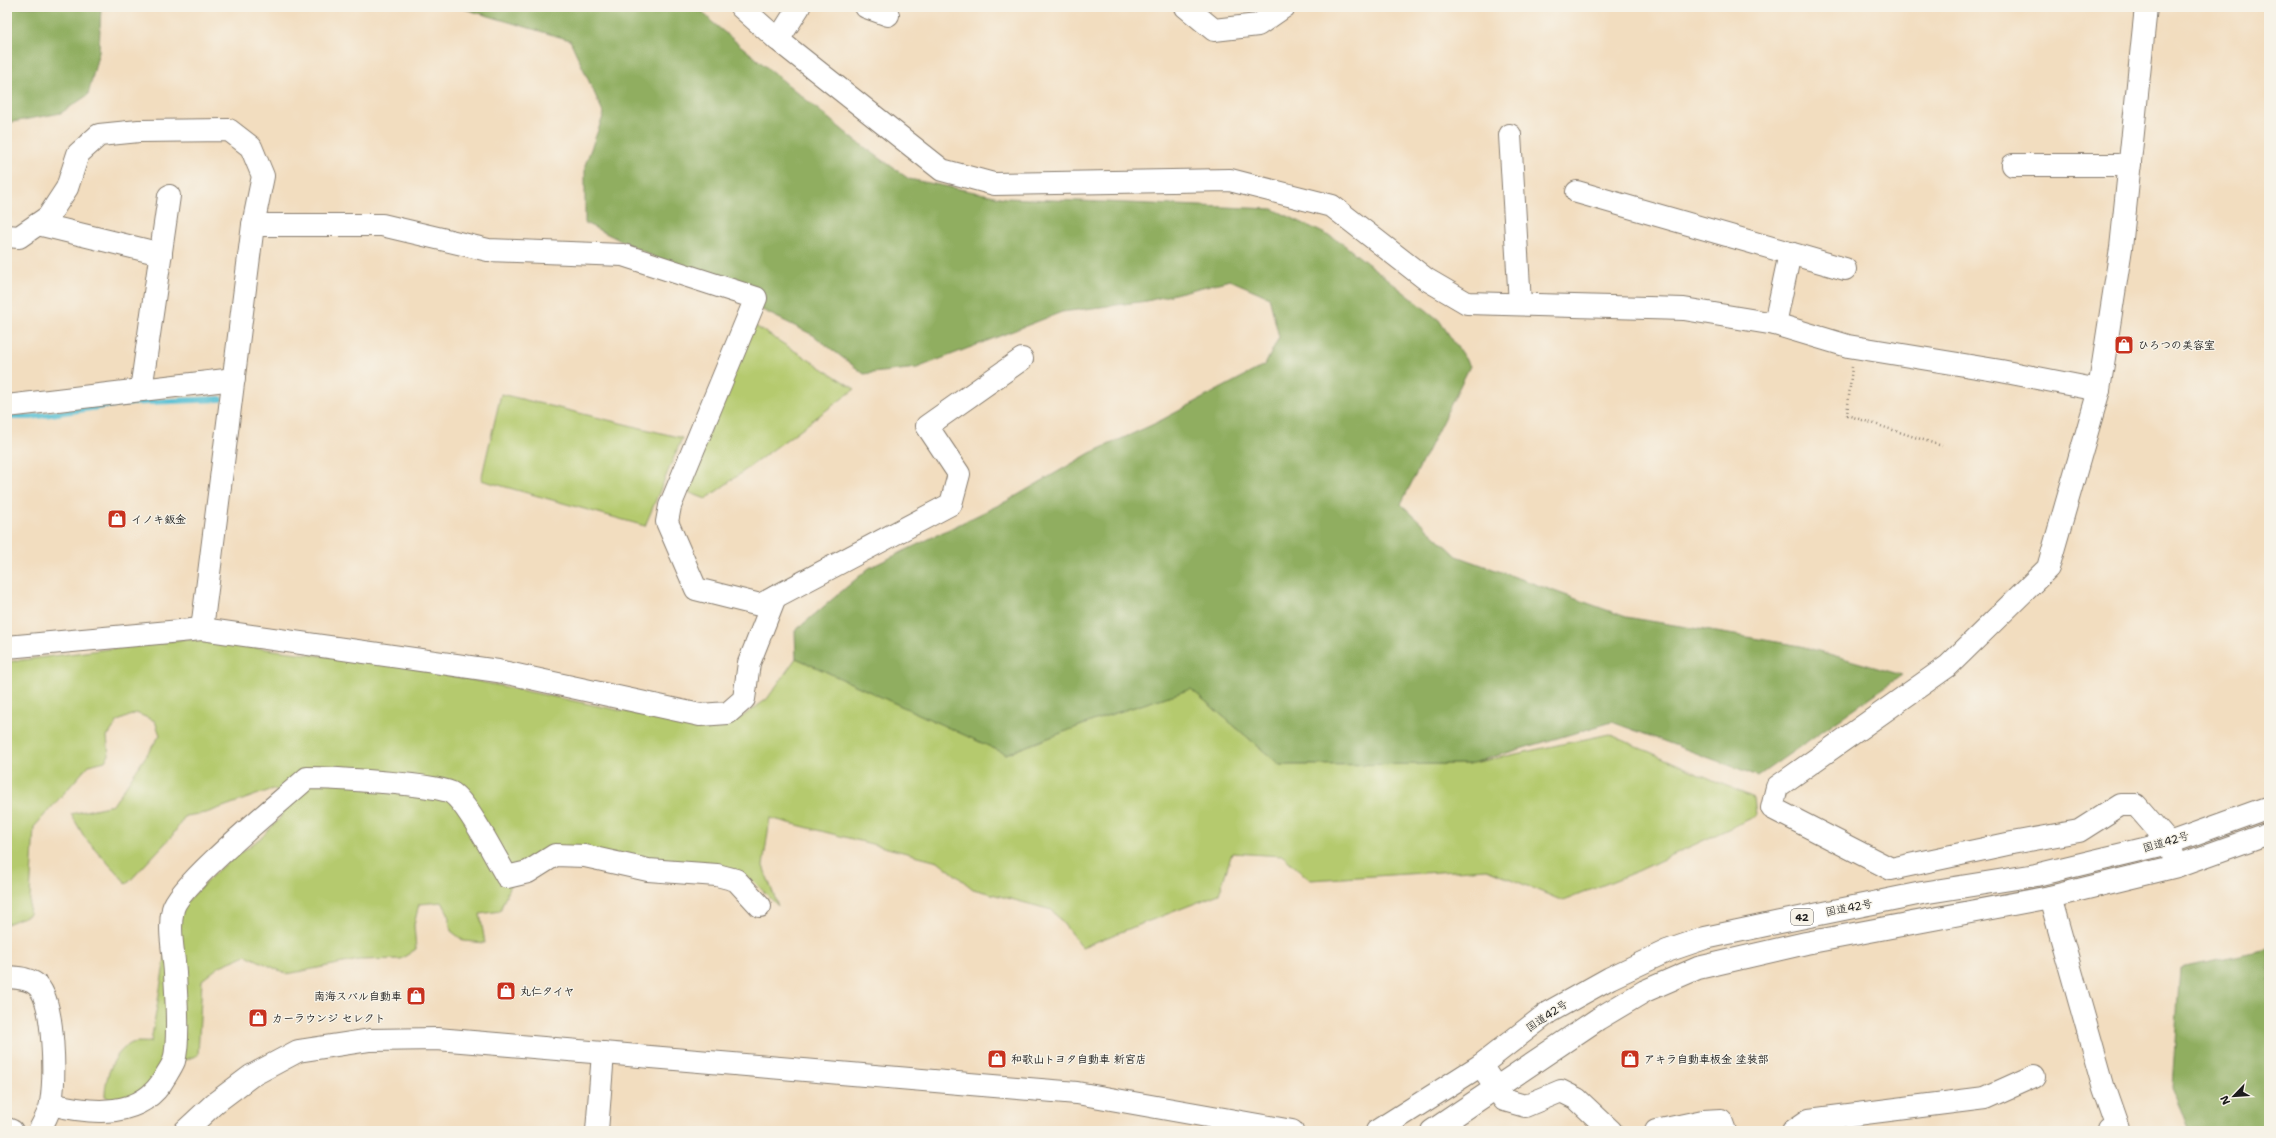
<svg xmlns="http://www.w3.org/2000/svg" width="2276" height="1138" viewBox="0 0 2276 1138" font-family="'Shantell Sans','Klee One',sans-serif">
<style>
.green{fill:#b5ca6e;stroke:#687345}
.forest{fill:#90ae61;stroke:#56653e}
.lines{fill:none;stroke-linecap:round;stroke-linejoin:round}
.stream{stroke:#57c0d4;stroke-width:6}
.minor-casing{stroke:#877c6e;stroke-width:24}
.highway-casing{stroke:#877c6e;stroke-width:24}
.path{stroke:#877c6e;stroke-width:2.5;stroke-dasharray:1 3;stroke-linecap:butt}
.minor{stroke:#fff;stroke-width:22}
.highway{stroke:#fff;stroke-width:22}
.labels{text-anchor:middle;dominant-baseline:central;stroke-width:3;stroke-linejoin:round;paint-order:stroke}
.shield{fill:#f7f3e8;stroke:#5e5c59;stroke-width:1}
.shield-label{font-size:10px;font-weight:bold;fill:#1c1c1c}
.poi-label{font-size:11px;font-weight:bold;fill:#1c1c1c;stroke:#f7f3e8;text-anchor:start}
.street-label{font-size:11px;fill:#1c1c1c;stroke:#f7f3e8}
</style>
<rect width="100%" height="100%" fill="#f7f3e8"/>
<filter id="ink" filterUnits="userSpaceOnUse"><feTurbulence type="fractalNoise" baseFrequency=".025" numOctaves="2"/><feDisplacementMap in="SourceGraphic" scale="8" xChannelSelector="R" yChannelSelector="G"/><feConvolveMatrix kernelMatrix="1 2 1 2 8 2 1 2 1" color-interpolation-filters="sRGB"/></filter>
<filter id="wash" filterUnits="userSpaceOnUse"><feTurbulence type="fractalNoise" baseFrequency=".012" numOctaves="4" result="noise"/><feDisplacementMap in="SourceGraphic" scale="16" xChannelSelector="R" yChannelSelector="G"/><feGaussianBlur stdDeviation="0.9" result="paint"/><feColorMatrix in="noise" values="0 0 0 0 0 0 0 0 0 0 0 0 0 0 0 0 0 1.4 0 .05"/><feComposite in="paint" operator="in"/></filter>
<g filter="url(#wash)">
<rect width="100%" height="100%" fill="#f2ddbf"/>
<g class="green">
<polygon points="752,324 855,389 706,499 685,491"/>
<polygon points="501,394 682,438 645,526 481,480"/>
<path d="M185,639L404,666L652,717L735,722L767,699L796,658L1006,754L1106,716L1191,689L1280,765L1469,764L1609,734L1754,798L1756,816L1638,871L1563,901L1487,869L1310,880L1283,856L1232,853L1219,894L1082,947L1052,910L973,889L938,861L770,818L763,866L778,906L753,881L733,869L572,854L510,885L500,911L480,914L485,943L464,941L451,931L448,913L442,902L419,904L414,925L416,949L401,959L359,960L287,974L246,955L220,966L202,980L198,1055L180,1062L137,1098L116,1103L105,1096C105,1077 114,1051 132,1043C138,1041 146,1043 151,1042L172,917L219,869L262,837L280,818L286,802L284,793L273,789L206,813L185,816L172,836L127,884L85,838L71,814L113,805L160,735L155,721L136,713L118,721L107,737L109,755L105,761L89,765L34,827L29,915L7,924V662Z"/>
</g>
<g class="forest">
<polygon points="7,7 101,7 99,51 88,95 61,113 7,123"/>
<polygon points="458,7 698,7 712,22 856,141 909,179 1005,198 1273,209 1338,240 1439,320 1470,366 1401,504 1457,556 1626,617 1801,646 1902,675 1758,776 1612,722 1469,764 1280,765 1191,689 1106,716 1006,754 796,658 795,631 869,568 1009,500 1090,453 1154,424 1265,365 1279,337 1269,297 1230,280 1147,301 1062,312 917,368 864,374 813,335 585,223 585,165 604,114 570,40"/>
<polygon points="2269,949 2269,1131 2189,1131 2172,1087 2180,967"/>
</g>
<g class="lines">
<polyline class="stream" points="7,417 31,417 124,403 220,399"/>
</g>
</g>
<g filter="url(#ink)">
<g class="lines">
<g class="minor-casing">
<g id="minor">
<polyline points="741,7 778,40 942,170 994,184 1230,180 1332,206 1426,279 1467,303 1684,309 1775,324 1848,346 2001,371 2099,390"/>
<polyline points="866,7 888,15"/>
<polyline points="1186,7 1214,30 1258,25 1284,7"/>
<polyline points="2146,7 2121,248 2099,390 2048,568 1948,666 1777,787 1772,808 1891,869 2012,843 2079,831 2120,805 2136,805 2169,843 2177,866"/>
<polyline points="778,40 799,7"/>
<polyline points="1510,135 1520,304"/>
<polyline points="2013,165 2130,165"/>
<polyline points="1577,192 1845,269"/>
<polyline points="38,224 161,254"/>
<polyline points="253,225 382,225 488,250 623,255 756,298 670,506 667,522 696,589 760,605 951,504 959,474 927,426 1022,359"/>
<polyline points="7,236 19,237 48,217 67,188 78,154 99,135 139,131 229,130 251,147 263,176 253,225 202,629"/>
<polyline points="1775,324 1790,253"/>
<polyline points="141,390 169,196"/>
<polyline points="7,406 234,379"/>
<polyline points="7,647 202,629 498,671 700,715 728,713 744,699 749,663 775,597"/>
<polyline points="2050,897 2104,1088 2118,1128 2110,1131"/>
<path d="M7,977C18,978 30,978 38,986C55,1005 55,1078 51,1103C50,1112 43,1123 39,1131"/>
<polyline points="1481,1065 1504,1100 1525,1106 1561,1091 1577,1099 1611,1131"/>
<path d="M51,1104C92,1114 142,1119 165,1077C168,1072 172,1066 174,1061C180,1040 176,996 175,973C174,953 168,929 173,909C179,884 282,801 307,778C327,778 441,784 452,793C469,805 495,857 507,877L528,872L555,855L585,856L648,870L717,875L736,880L760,906"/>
<polyline points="7,1129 12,1131"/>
<polyline points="185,1131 215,1103 251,1076 298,1051 370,1040 437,1039 1077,1093 1292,1131"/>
<polyline points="597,1131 603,1053"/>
<polyline points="1656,1131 1703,1121 1721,1120 1725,1131"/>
<polyline points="1793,1131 1809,1120 1985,1098 2034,1076"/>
</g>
</g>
<g class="highway-casing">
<g id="highway">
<polyline points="1377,1131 1481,1065 1549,1012 1610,978 1667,951 1705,938 1780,922 1922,893 2036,875 2169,843 2269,807"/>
<polyline points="1432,1131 1598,1019 1645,991 1698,968 1806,943 2050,897 2177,866 2269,833"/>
</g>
</g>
<polyline class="path" points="1852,367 1847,415 1942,446"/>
<use href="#minor" class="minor"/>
<use href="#highway" class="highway"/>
</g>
</g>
<defs>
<g id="shop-square" transform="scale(1)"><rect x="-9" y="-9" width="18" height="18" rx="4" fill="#c8321e" stroke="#f7f3e8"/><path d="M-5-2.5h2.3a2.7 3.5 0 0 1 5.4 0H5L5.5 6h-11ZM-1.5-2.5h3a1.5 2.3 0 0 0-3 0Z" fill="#fff"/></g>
</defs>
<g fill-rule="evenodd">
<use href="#shop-square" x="2124" y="345"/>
<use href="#shop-square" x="117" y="519"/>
<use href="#shop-square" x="506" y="991"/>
<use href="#shop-square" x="416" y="996"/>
<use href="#shop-square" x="258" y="1018"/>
<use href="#shop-square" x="997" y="1059"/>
<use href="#shop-square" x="1630" y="1059"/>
</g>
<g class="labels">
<rect class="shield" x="1791" y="909" width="22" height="16" rx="3"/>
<g class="shield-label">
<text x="1802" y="917">42</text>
</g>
<g class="poi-label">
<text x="2138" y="345">ひろつの美容室</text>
<text x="131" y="519">イノキ鈑金</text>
<text x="520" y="991">丸仁タイヤ</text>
<text x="402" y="996" text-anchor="end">南海スバル自動車</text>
<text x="272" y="1018">カーラウンジ セレクト</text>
<text x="1011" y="1059">和歌山トヨタ自動車 新宮店</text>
<text x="1644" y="1059">アキラ自動車板金 塗装部</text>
</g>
<g class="street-label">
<text transform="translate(2166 842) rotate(-16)">国道42号</text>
<text transform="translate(1849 908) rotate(-11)">国道42号</text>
<text transform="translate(1547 1016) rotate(-34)">国道42号</text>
</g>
</g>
<rect width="2276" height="1138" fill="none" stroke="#f7f3e8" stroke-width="24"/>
<g transform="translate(2234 1096) rotate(245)" stroke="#f7f3e8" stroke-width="3" paint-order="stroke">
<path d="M0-3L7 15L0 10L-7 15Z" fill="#1c1c1c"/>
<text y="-6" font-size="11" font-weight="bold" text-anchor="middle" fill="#1c1c1c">N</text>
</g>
</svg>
